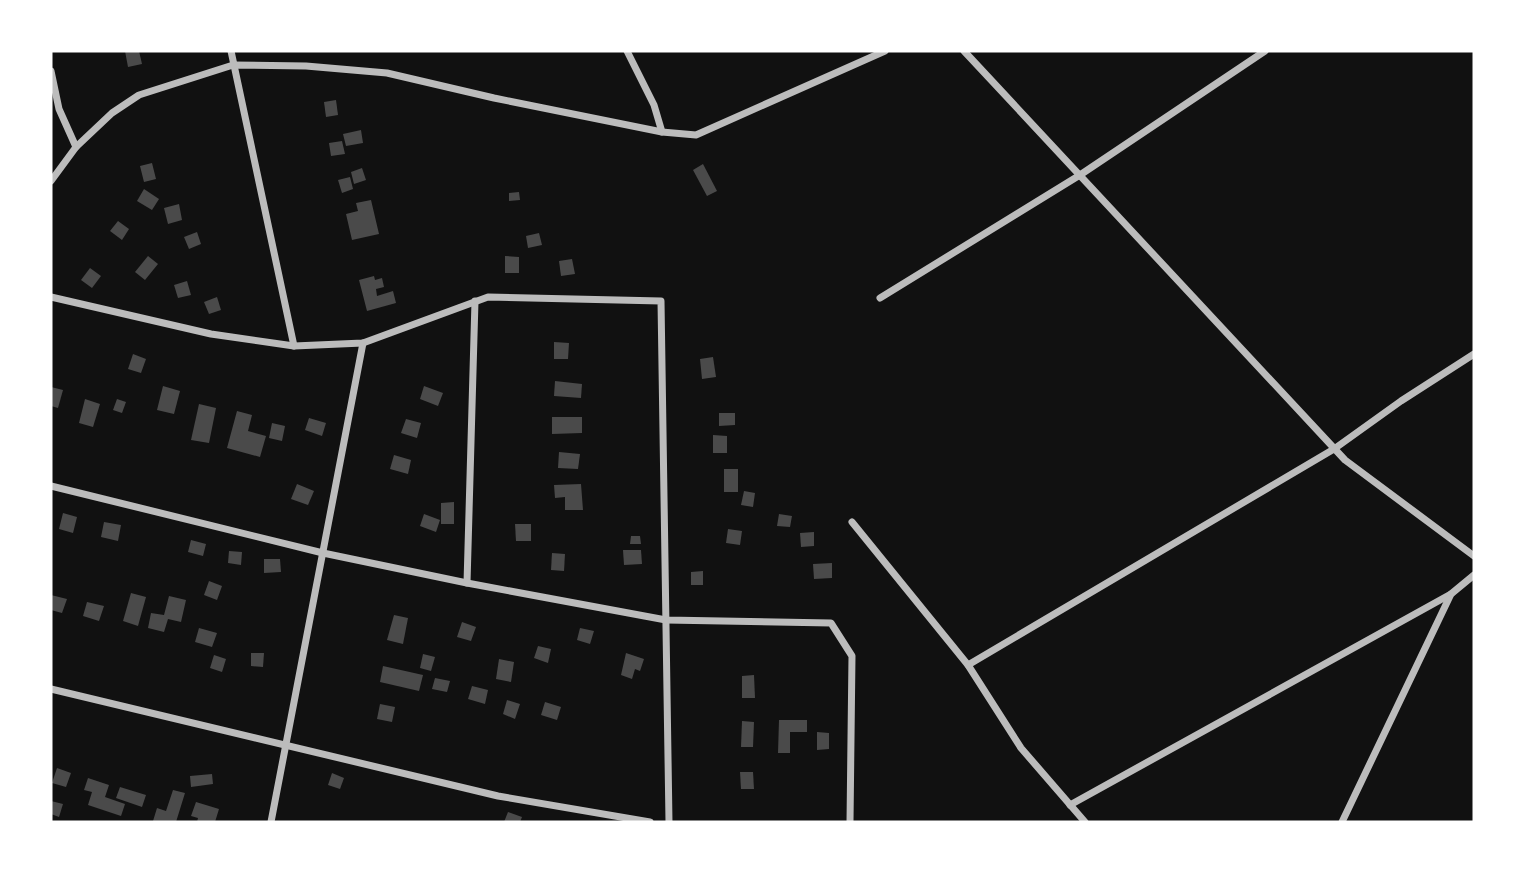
<svg xmlns="http://www.w3.org/2000/svg" width="1525" height="873" viewBox="0 0 1525 873" font-family="Montserrat,sans-serif">
<style>
.building{fill:#4a4a4a}
.lines{fill:none;stroke-linecap:round;stroke-linejoin:round}
.minor{stroke:#bcbcbc;stroke-width:7}
</style>
<rect width="100%" height="100%" fill="#111"/>
<g class="building">
<polygon points="125,51 139,51 142,64 128,67"/>
<polygon points="336,100 338,115 326,117 324,102"/>
<polygon points="361,130 363,143 346,146 343,134"/>
<polygon points="342,141 345,154 331,156 329,143"/>
<polygon points="152,163 156,179 144,182 140,166"/>
<polygon points="703,164 717,191 707,196 693,170"/>
<polygon points="362,168 366,180 354,184 351,172"/>
<polygon points="350,177 353,189 342,193 338,180"/>
<polygon points="144,189 159,199 152,210 137,201"/>
<polygon points="519,192 520,200 509,201 509,193"/>
<polygon points="371,200 379,234 352,240 346,214 358,211 356,203"/>
<polygon points="179,204 182,220 168,224 164,208"/>
<polygon points="118,221 129,229 122,240 110,231"/>
<polygon points="197,232 201,244 189,249 184,237"/>
<polygon points="539,233 542,245 528,248 526,236"/>
<polygon points="148,256 158,264 145,280 135,272"/>
<polygon points="505,256 519,257 519,273 505,273"/>
<polygon points="572,259 575,274 561,276 559,261"/>
<polygon points="90,268 101,276 92,288 81,280"/>
<polygon points="374,276 375,280 382,278 384,287 376,289 377,296 393,291 396,303 367,311 359,280"/>
<polygon points="187,281 191,295 178,298 174,285"/>
<polygon points="217,297 221,310 209,314 204,302"/>
<polygon points="554,342 569,343 568,359 554,359"/>
<polygon points="133,354 146,359 141,373 128,369"/>
<polygon points="713,357 716,377 702,379 700,359"/>
<polygon points="555,381 582,384 581,398 554,396"/>
<polygon points="163,386 180,391 174,414 157,410"/>
<polygon points="424,386 443,393 438,406 420,399"/>
<polygon points="51,387 63,390 58,408 51,406"/>
<polygon points="85,399 100,404 93,427 79,423"/>
<polygon points="117,399 126,402 122,413 113,410"/>
<polygon points="199,404 216,408 209,443 191,440"/>
<polygon points="237,411 252,415 248,431 266,436 260,457 227,448"/>
<polygon points="719,413 735,413 735,425 719,426"/>
<polygon points="552,417 582,417 582,433 552,434"/>
<polygon points="309,418 326,423 322,436 305,430"/>
<polygon points="406,419 421,423 417,438 401,433"/>
<polygon points="272,423 285,426 282,441 269,438"/>
<polygon points="713,435 727,436 727,453 713,453"/>
<polygon points="559,452 580,454 578,469 558,468"/>
<polygon points="394,455 411,460 408,474 390,469"/>
<rect x="724" y="469" width="14" height="23"/>
<polygon points="297,484 314,491 308,505 291,499"/>
<polygon points="581,484 583,510 565,510 565,497 555,498 554,485"/>
<polygon points="744,491 755,493 753,507 741,505"/>
<polygon points="454,502 454,524 441,524 441,503"/>
<polygon points="63,513 77,517 73,533 59,529"/>
<polygon points="424,514 440,520 436,532 420,526"/>
<polygon points="779,514 792,516 790,527 777,526"/>
<polygon points="104,522 121,525 118,541 101,537"/>
<polygon points="515,524 531,524 531,541 516,541"/>
<polygon points="728,529 742,531 740,545 726,543"/>
<polygon points="814,532 814,546 801,547 800,533"/>
<polygon points="631,536 640,536 641,544 630,544"/>
<polygon points="191,540 206,544 203,556 188,552"/>
<polygon points="623,550 641,550 642,564 624,565"/>
<polygon points="229,551 242,552 241,565 228,563"/>
<polygon points="552,553 565,554 564,571 551,570"/>
<polygon points="264,559 280,559 281,572 264,573"/>
<polygon points="832,563 832,578 814,579 813,564"/>
<polygon points="703,571 703,585 691,585 691,572"/>
<polygon points="209,581 222,586 217,600 204,595"/>
<polygon points="131,593 146,597 138,626 123,621"/>
<polygon points="51,595 67,599 62,613 51,610"/>
<polygon points="169,596 186,600 181,622 168,619 164,632 148,628 151,613 164,615"/>
<polygon points="87,602 104,606 99,621 83,616"/>
<polygon points="394,615 408,618 403,644 387,640"/>
<polygon points="462,622 476,627 471,641 457,637"/>
<polygon points="199,628 217,633 212,647 195,642"/>
<polygon points="580,628 594,631 590,644 577,640"/>
<polygon points="538,646 551,649 548,663 534,658"/>
<polygon points="251,653 264,653 263,667 251,666"/>
<polygon points="626,653 644,659 640,671 635,669 632,679 621,675"/>
<polygon points="423,654 435,657 431,671 420,668"/>
<polygon points="214,655 226,659 222,672 210,668"/>
<polygon points="499,659 514,662 511,682 496,679"/>
<polygon points="383,666 423,675 419,691 380,682"/>
<polygon points="754,675 755,698 742,698 742,676"/>
<polygon points="435,678 450,681 447,692 432,689"/>
<polygon points="472,686 488,690 485,704 468,699"/>
<polygon points="507,700 520,704 515,719 503,714"/>
<polygon points="545,702 561,707 557,720 541,715"/>
<polygon points="380,704 395,707 392,722 377,719"/>
<polygon points="779,720 807,720 807,732 790,732 790,753 778,753"/>
<polygon points="742,721 754,722 753,747 741,747"/>
<polygon points="817,732 829,733 829,749 817,750"/>
<polygon points="57,768 71,773 66,787 52,783"/>
<polygon points="740,772 753,772 754,789 741,789"/>
<polygon points="332,773 344,778 340,789 328,785"/>
<polygon points="212,774 213,784 191,787 190,776"/>
<polygon points="88,778 109,785 105,797 125,804 121,816 88,805 92,792 84,790"/>
<polygon points="120,787 146,795 142,807 116,798"/>
<polygon points="173,790 185,793 176,822 153,821 157,808 166,811"/>
<polygon points="51,801 63,804 59,817 51,814"/>
<polygon points="196,802 219,809 215,822 197,822 198,818 191,816"/>
<polygon points="508,812 522,817 520,822 504,822"/>
</g>
<g class="lines">
<g class="minor">
<polyline points="231,51 294,346"/>
<polyline points="627,51 654,105 662,132"/>
<polyline points="964,51 1345,460 1474,556"/>
<polyline points="51,71 59,109 76,147"/>
<polyline points="51,181 76,147 112,113 139,95 233,65 306,66 387,73 494,98 662,132 696,135 885,51"/>
<polyline points="51,297 211,334 294,346 363,343 488,297 661,301 669,822"/>
<polyline points="880,298 1080,175 1265,51"/>
<polyline points="51,486 323,553 467,583 666,620 831,623 852,656 850,822"/>
<polyline points="852,522 968,665 1021,748 1085,822"/>
<polyline points="467,583 475,301"/>
<polyline points="968,665 1334,449 1401,401 1474,354"/>
<polyline points="51,689 498,796 650,822"/>
<polyline points="1070,805 1451,594"/>
<polyline points="271,822 363,343"/>
<polyline points="1342,822 1451,594 1474,575"/>
</g>
</g>
<rect width="1525" height="873" fill="none" stroke="#ffffff" stroke-width="105"/>
</svg>
